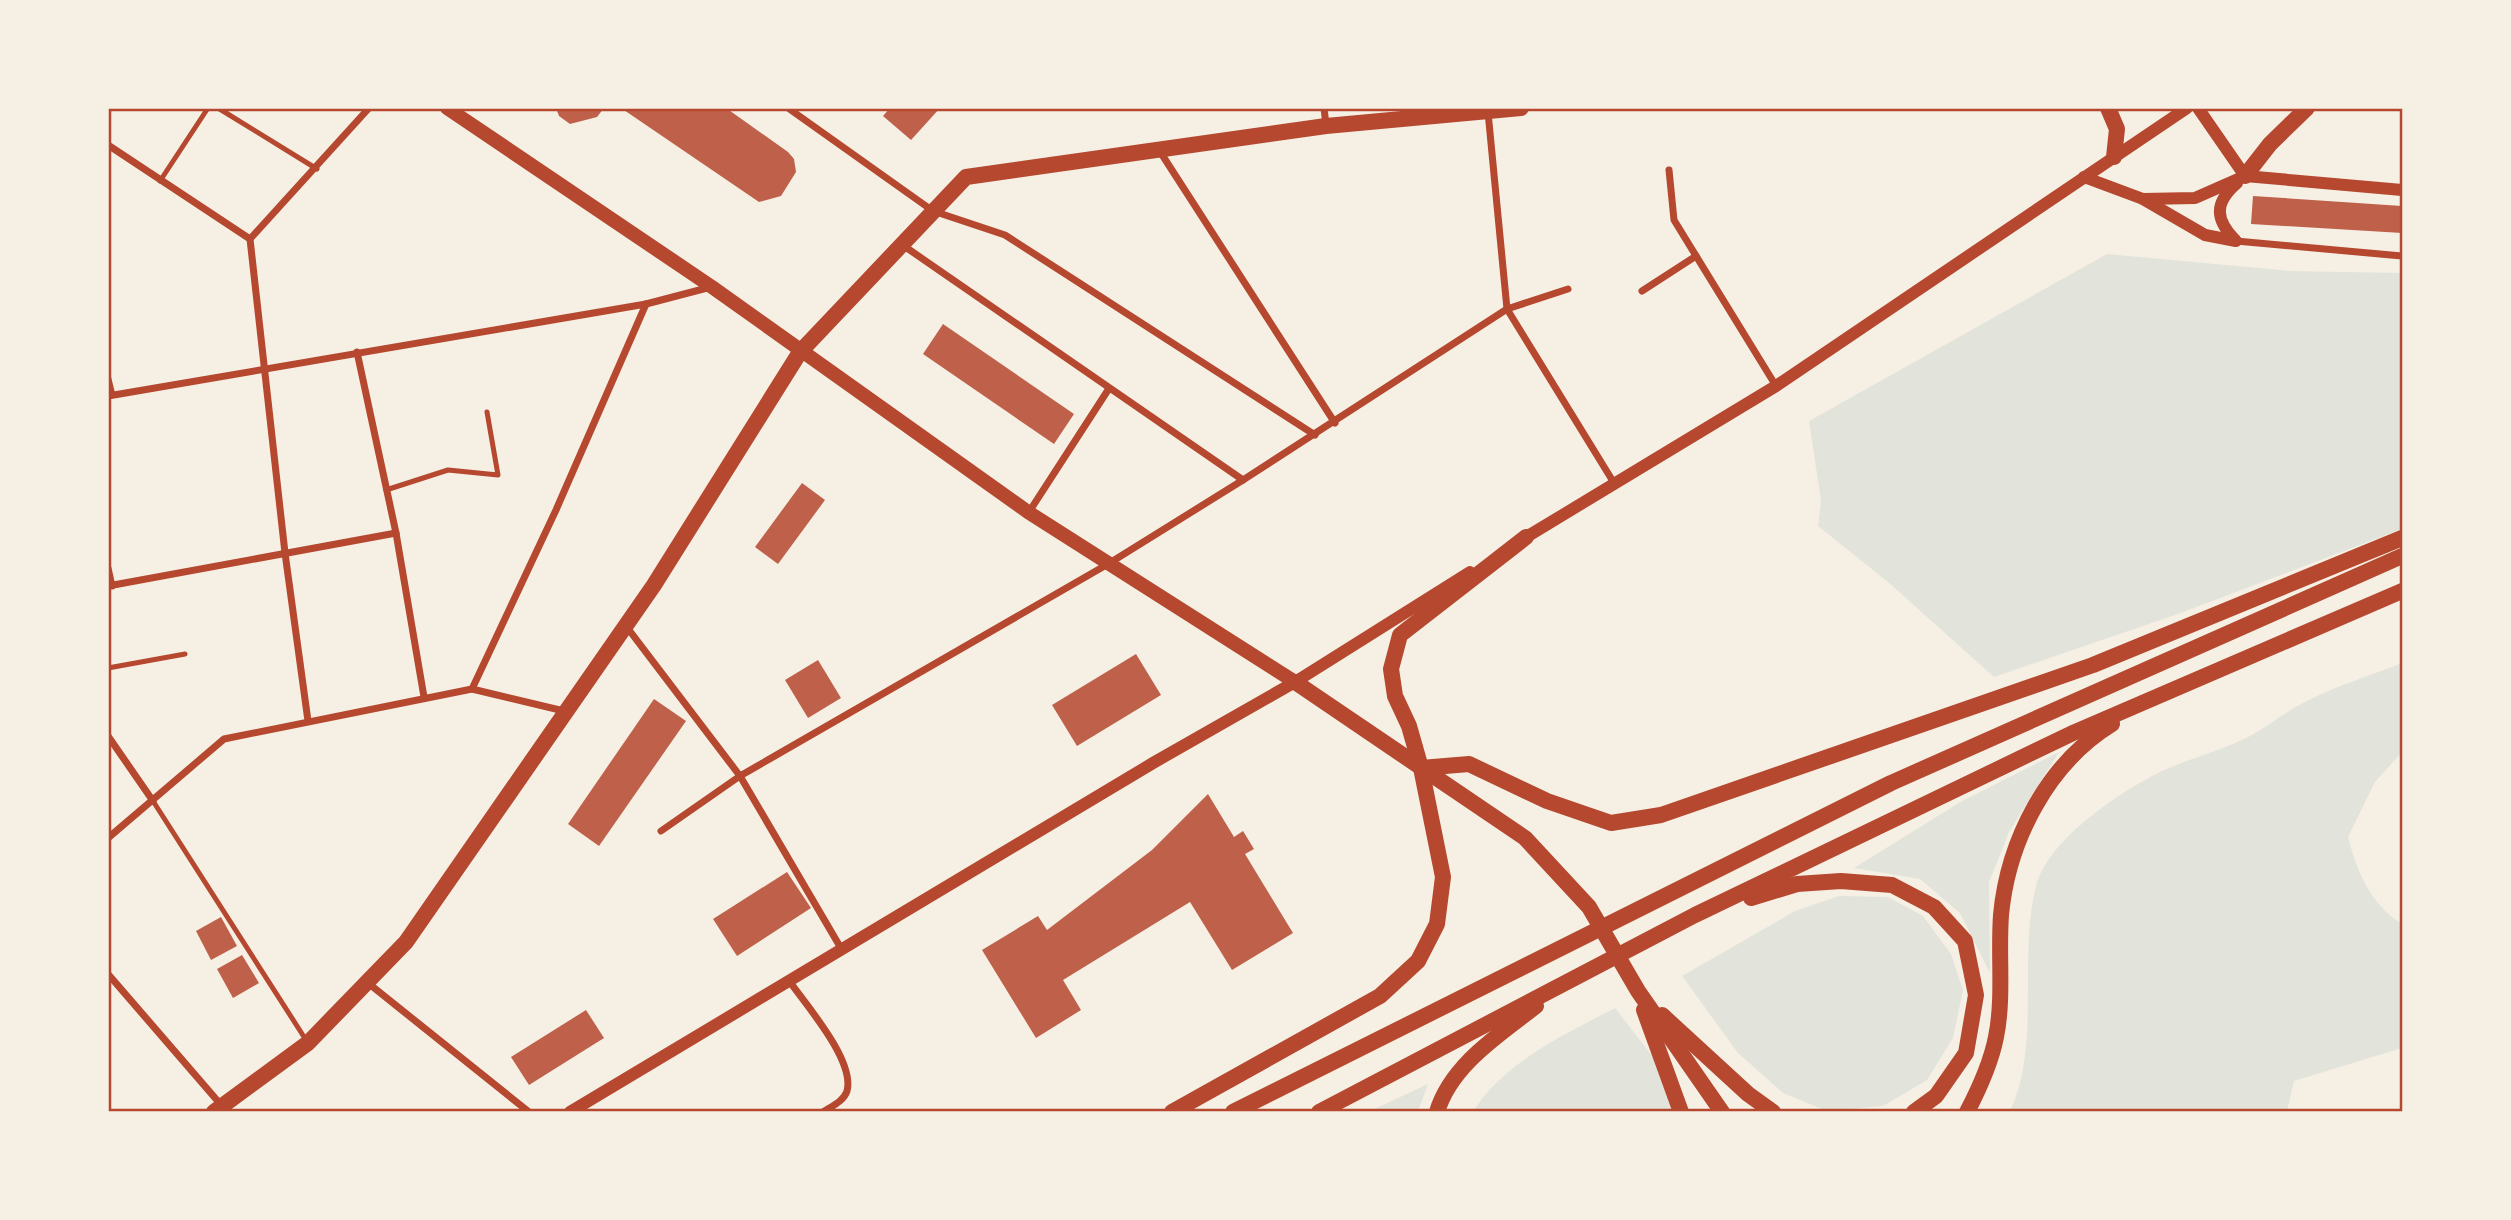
<svg xmlns="http://www.w3.org/2000/svg" width="2511" height="1220" viewBox="0 0 2511 1220" font-family="'Asap Condensed',sans-serif">
<style>
.green{fill:#e2e4dc}
.building{fill:#bf614a}
.lines{fill:none;stroke-linecap:round;stroke-linejoin:round}
.service{stroke:#b5482f;stroke-width:5}
.minor{stroke:#b5482f;stroke-width:7}
.tertiary{stroke:#b5482f;stroke-width:12}
.secondary{stroke:#b5482f;stroke-width:14}
.primary{stroke:#b5482f;stroke-width:16}
.neatline{fill:none;stroke:#b5482f;stroke-width:2.5}
</style>
<rect width="100%" height="100%" fill="#f6efe4"/>
<g class="green">
<polygon points="2107,254 2290,271 2402,273 2402,529 2178,614 1994,677 1888,582 1818,526 1821,501 1809,421"/>
<path d="M2402,663V752L2375,782L2348,837C2357,872 2371,905 2402,924V1048L2294,1081L2287,1111H2010C2041,1047 2018,955 2036,886C2048,841 2113,797 2152,776C2182,760 2216,753 2246,738C2268,727 2287,710 2309,700C2339,685 2372,675 2402,663Z"/>
<polygon points="2059,752 2009,832 1989,882 1990,973 1960,913 1920,879 1854,868 1962,801"/>
<polygon points="1839,896 1888,897 1923,916 1951,954 1963,990 1953,1038 1927,1080 1883,1106 1827,1111 1783,1093 1738,1053 1682,976 1795,911"/>
<path d="M1615,1008L1657,1062L1678,1112H1473C1501,1064 1567,1033 1615,1008Z"/>
<polygon points="1428,1084 1418,1111 1370,1111"/>
</g>
<g class="building">
<polygon points="556,108 604,108 597,117 570,124 559,116"/>
<polygon points="621,108 726,108 788,152 794,159 796,172 781,196 759,202"/>
<polygon points="890,108 940,108 911,140 883,116"/>
<polygon points="2253,196 2402,206 2402,233 2251,224"/>
<polygon points="943,324 1074,414 1054,444 923,354"/>
<polygon points="802,483 825,500 778,564 755,547"/>
<polygon points="1136,654 1161,695 1077,746 1052,705"/>
<polygon points="818,660 841,698 808,718 785,680"/>
<polygon points="654,699 686,721 599,846 568,824"/>
<polygon points="1208,794 1234,837 1243,831 1254,849 1245,854 1293,933 1232,970 1190,902 1063,980 1081,1010 1036,1038 982,950 1038,916 1047,930 1152,850"/>
<polygon points="787,872 811,908 737,956 713,919"/>
<polygon points="221,917 237,946 211,960 196,931"/>
<polygon points="242,955 259,983 233,998 217,969"/>
<polygon points="586,1010 604,1038 529,1085 511,1057"/>
</g>
<g class="lines">
<g class="service">
<polyline points="218,108 317,169"/>
<polyline points="160,181 208,108"/>
<polyline points="108,375 113,395"/>
<polyline points="386,490 448,470 498,475 487,412"/>
<polyline points="108,668 185,654"/>
<polyline points="153,801 306,1040"/>
</g>
<g class="minor">
<polyline points="788,108 933,211 1005,235 1315,435"/>
<polyline points="1324,108 1326,125"/>
<polyline points="1488,112 1507,309 1614,483"/>
<polyline points="108,145 250,239"/>
<polyline points="1159,150 1335,423"/>
<polyline points="1669,170 1674,220 1776,386"/>
<polyline points="2236,241 2402,256"/>
<polyline points="901,244 1243,480"/>
<polyline points="1642,291 1696,256"/>
<polyline points="357,352 396,533 424,697"/>
<polyline points="108,396 646,304 711,287"/>
<polyline points="1029,512 1108,390"/>
<polyline points="108,568 112,586"/>
<polyline points="108,586 396,533"/>
<polyline points="626,626 740,776 842,950"/>
<polyline points="472,689 556,510 646,304"/>
<polyline points="308,721 285,553 250,239 369,108"/>
<polyline points="108,736 153,801"/>
<polyline points="661,831 740,776 1108,564 1243,480 1507,309 1568,289"/>
<polyline points="108,838 224,739 472,689 564,711"/>
<polyline points="108,974 222,1106"/>
<path d="M790,982C807,1006 855,1061 847,1091C844,1101 832,1106 823,1112"/>
<polyline points="368,983 529,1112"/>
</g>
<g class="tertiary">
<polyline points="2198,108 2245,176 2402,190"/>
<polyline points="2084,177 2143,199 2195,198 2245,176"/>
<polyline points="2143,199 2205,235 2236,241"/>
<path d="M2235,240C2215,219 2214,203 2237,183"/>
<polyline points="1518,542 1776,386 2187,108"/>
<polyline points="570,1112 1153,763 1295,682 1470,572"/>
</g>
<polyline class="secondary" points="447,108 712,287 1028,512 1295,682"/>
<g class="primary">
<polyline points="2108,108 2117,129 2114,157"/>
<polyline points="2245,176 2270,144 2307,108"/>
<polyline points="1295,682 1525,838 1589,907 1638,991 1722,1112"/>
<polyline points="1421,768 1469,764 1547,801 1611,823 1661,815 2093,665 2402,538"/>
<polyline points="1751,898 1797,884 1841,881 1892,885 1934,907 1965,941 1976,995 1966,1053 1936,1096 1914,1112"/>
<polyline points="1644,1010 1681,1112"/>
<polyline points="1662,1015 1748,1094 1773,1112"/>
<polyline points="214,1112 308,1043 406,942 654,585 800,352 966,177 1326,126 1521,108"/>
<polyline points="1172,1112 1380,996 1418,961 1437,924 1443,877 1421,768 1409,726 1395,696 1391,669 1400,635 1526,537"/>
<polyline points="1233,1112 1891,783 2402,556"/>
<polyline points="1319,1112 1695,915 2075,732 2402,591"/>
<path d="M1437,1112C1451,1065 1499,1035 1536,1006"/>
<path d="M1967,1112C1979,1089 1991,1063 1996,1037C2004,998 1998,955 2001,915C2008,841 2047,764 2112,724"/>
</g>
</g>
<rect width="2511" height="1220" fill="none" stroke="#f6efe4" stroke-width="220"/>
<rect x="110" y="110" width="2291" height="1000" class="neatline"/>
</svg>
